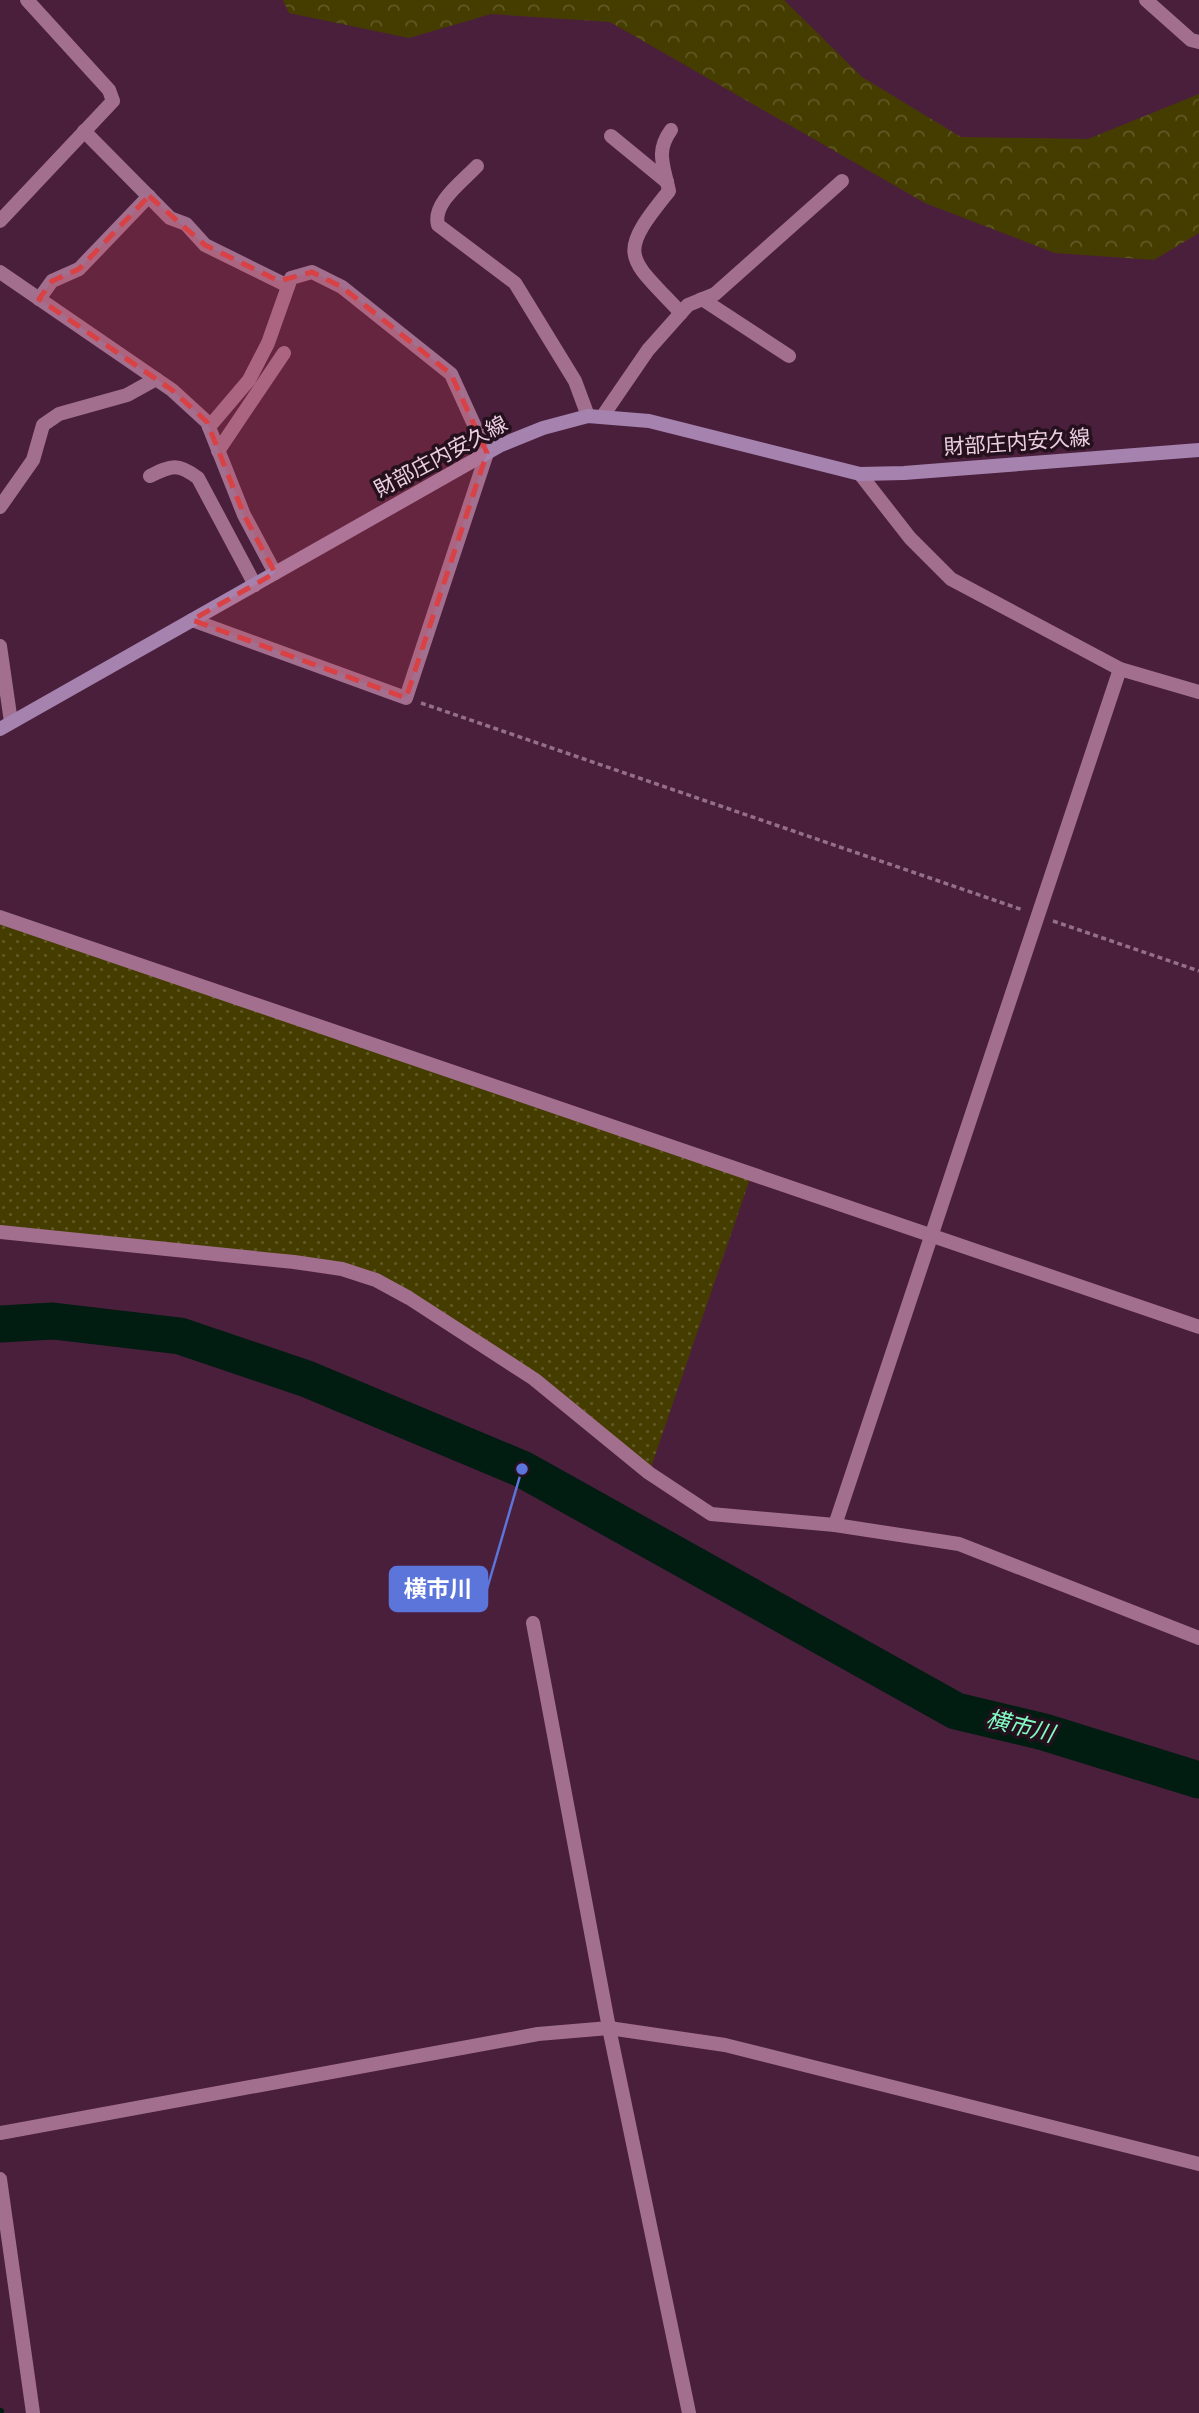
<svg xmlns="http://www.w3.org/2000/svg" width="1199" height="2413" viewBox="0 0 1199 2413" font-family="'Varela Round','Noto Sans JP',sans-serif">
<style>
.forest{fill:url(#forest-crowns)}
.park{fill:url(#park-dots)}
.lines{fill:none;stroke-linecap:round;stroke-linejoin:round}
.stream{stroke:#011c10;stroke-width:6}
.river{stroke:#011c10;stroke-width:37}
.path{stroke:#947087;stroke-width:3.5;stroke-dasharray:5 3.5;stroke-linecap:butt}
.minor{stroke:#a26f8f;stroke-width:14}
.tertiary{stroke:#a26f8f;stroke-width:14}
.secondary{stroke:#a583ae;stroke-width:14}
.marked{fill:#d94144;fill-opacity:0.2;stroke:#d94144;stroke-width:5;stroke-dasharray:14 9;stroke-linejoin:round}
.labels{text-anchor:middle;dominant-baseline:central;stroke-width:7;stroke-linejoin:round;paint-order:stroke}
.street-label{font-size:21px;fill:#eccfe0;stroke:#25111e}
.water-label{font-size:23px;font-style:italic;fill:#81fbc2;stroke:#25111e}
.leader{fill:none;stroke:#5b75da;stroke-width:2.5}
.callout-dot{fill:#5b75da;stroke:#25111e;stroke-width:2.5}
.callout{fill:#5b75da;stroke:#5b75da;stroke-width:2.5}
.callout-label{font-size:23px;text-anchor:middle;font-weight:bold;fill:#fff}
</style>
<defs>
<pattern id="forest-crowns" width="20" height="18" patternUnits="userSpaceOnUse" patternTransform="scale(1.75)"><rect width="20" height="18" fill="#453d00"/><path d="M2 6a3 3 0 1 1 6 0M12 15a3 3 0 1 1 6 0" fill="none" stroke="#605825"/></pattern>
<pattern id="park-dots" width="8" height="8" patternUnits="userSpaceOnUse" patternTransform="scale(1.75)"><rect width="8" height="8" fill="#453d00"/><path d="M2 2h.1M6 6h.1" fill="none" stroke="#605825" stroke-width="1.8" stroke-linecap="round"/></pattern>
</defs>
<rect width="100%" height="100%" fill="#4a1f3c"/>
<polygon class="forest" points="283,0 784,0 862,77 961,137 1088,139 1199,94 1199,233 1154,260 1055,253 925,203 610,22 491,14 409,38 289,13"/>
<polygon class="park" points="0,917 752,1173 649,1473 534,1379 409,1298 342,1269 0,1232"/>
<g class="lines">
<polyline class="stream" points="0,2412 1,2411"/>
<polyline class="river" points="0,1324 53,1321 180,1336 307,1379 522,1469 956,1711 1044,1732 1199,1780"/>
<g class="path">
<polyline points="421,703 1023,910"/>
<polyline points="1053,921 1199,971"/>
</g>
<g class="minor">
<polyline points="1146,0 1191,40 1199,42"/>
<path d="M671,130C655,152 664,166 669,191C615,257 628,256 681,313"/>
<polyline points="84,131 170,218 186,224 205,245 288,286"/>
<polyline points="611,136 667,182"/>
<path d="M477,166C463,181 432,203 438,225L515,283L575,381L588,416"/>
<polyline points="0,221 113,101 109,90 27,0"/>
<polyline points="0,272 172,390 207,422 244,515 275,573"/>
<polyline points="39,299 52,281 79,269 149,196"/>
<polyline points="702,299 789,356"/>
<polyline points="602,417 648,350 688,305 715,294 842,181"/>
<polyline points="218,451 284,353"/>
<polyline points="860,474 910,538 951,579 1120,669 1199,692"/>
<path d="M150,476C172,465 178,463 198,478L255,585"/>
<polyline points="0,507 33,460 43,425 59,414 127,395 156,379"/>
<polyline points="192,620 406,698 487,453 451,374 342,287 312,272 291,278 268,343 249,380 209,427"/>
<polyline points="0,646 11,722"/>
<polyline points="0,1232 294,1262 342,1269 376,1280 409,1298 534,1379 649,1473 711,1514 835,1525 959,1544 1199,1638"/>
<polyline points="835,1525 1120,669"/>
<polyline points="533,1623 609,2028 689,2413"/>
<polyline points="0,2179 33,2413"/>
</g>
<g class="tertiary">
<polyline points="0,917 1199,1327"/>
<polyline points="0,2133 538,2034 609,2028 725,2045 1199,2164"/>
</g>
<polyline class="secondary" points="0,729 501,445 543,428 588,416 649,421 860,474 904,473 1199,450"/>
</g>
<path class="marked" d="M149,196L205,245L279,281L312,272L342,287L451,374L487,453L406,698L192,620L275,573L244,515L207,422L172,390L39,299L52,281L79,269Z"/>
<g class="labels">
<g class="street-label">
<text transform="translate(1017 443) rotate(-4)">財部庄内安久線</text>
<text transform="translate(441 457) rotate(-28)">財部庄内安久線</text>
</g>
<g class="water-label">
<text transform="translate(1020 1727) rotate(14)">横市川</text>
</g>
</g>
<path class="leader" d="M522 1469L487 1589"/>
<circle class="callout-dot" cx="522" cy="1469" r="7"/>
<rect class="callout" x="390" y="1567" width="97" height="44" rx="7"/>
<g class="callout-label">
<text x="438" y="1597">横市川</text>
</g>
</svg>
